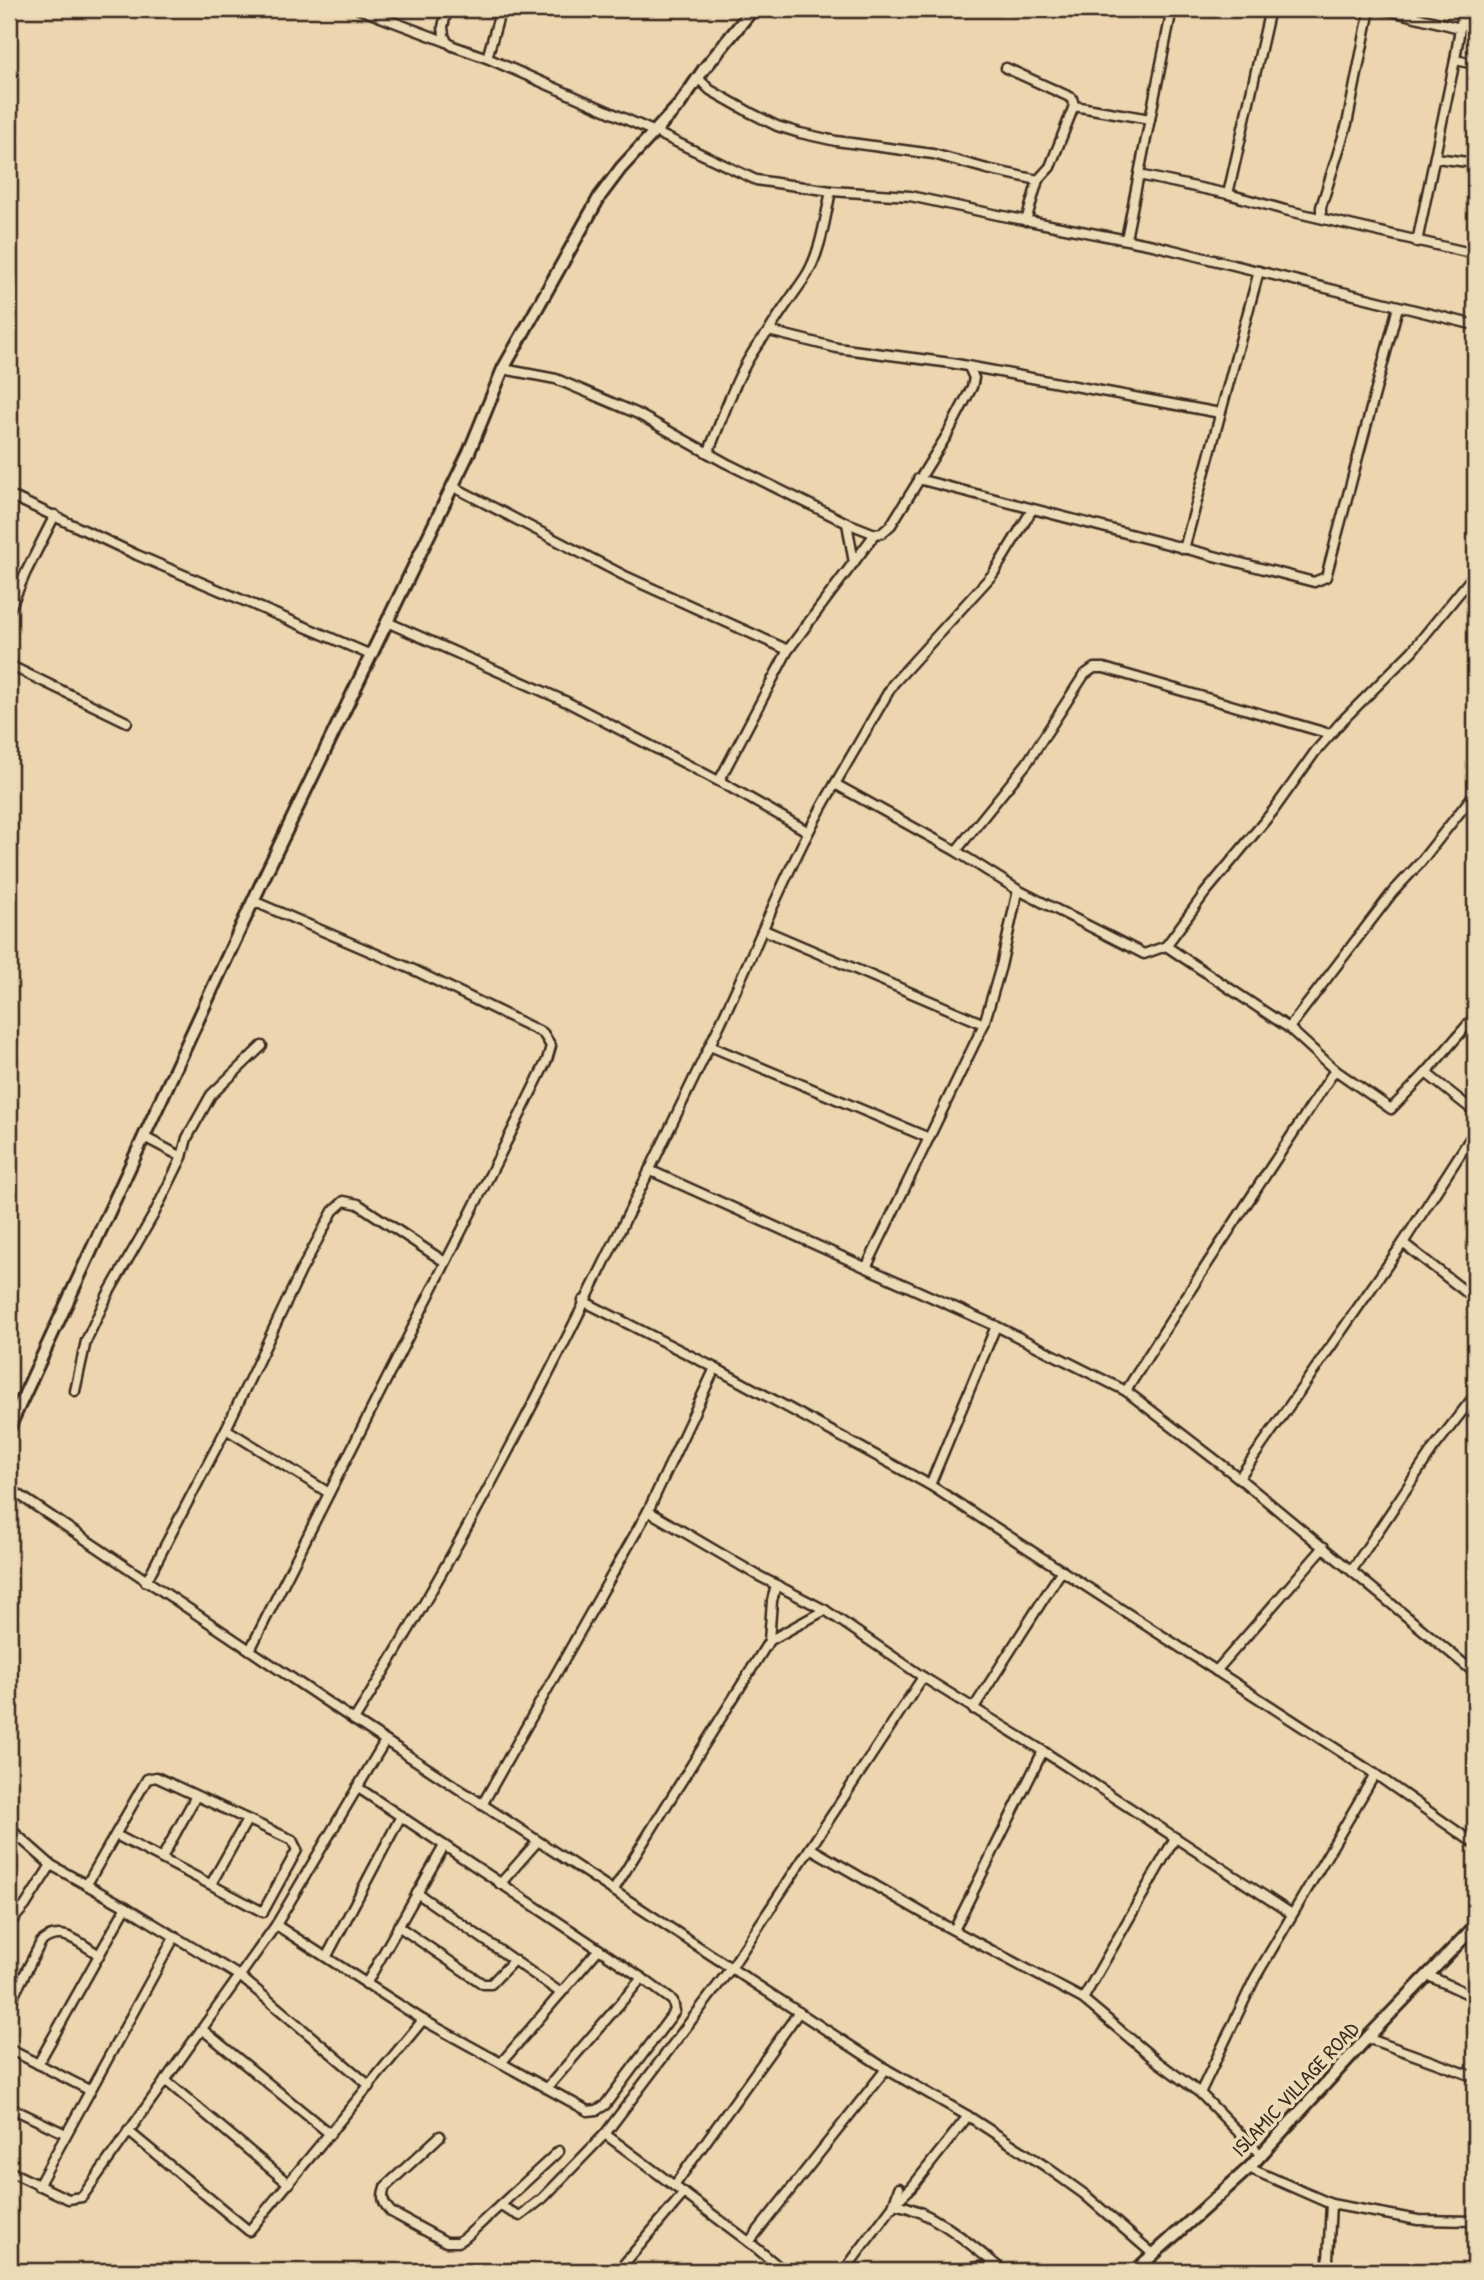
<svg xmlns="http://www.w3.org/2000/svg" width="1484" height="2280" viewBox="0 0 1484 2280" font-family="'Patrick Hand',sans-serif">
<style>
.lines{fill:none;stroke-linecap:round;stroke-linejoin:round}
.street-casing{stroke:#3b2a1e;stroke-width:13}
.secondary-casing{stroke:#3b2a1e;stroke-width:16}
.street{stroke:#eddbb8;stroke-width:8}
.secondary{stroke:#eddbb8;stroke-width:10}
.labels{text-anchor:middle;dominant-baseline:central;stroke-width:7;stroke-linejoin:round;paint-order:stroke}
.street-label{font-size:21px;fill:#3b2a1e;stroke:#eddbb8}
</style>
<rect width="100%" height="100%" fill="#ecd5af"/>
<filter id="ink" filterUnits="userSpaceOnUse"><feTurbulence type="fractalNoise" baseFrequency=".0143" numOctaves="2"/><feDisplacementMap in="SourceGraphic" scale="14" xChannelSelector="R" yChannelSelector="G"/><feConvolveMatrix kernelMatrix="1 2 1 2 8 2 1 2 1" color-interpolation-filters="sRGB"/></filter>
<g filter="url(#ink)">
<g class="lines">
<g class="street-casing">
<g id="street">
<polyline points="359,9 447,42"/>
<polyline points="447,9 443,27 444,35 447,42 453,46 487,58 655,132 756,180 831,191 910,196 998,215 1153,245 1475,325"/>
<polyline points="1383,9 1460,28 1455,60 1475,64"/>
<polyline points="1460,28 1464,9"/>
<polyline points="487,58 501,9"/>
<polyline points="1006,68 1072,98 1074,106"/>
<polyline points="698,78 710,90 751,113 777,126 800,133 836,141 933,154 987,169 1038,180 1050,167 1074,106 1150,119"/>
<polyline points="1436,158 1475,163"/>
<polyline points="1139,175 1228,194 1285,210 1475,254"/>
<polyline points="1228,194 1270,9"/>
<polyline points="1321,218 1321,207 1347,124 1370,9"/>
<polyline points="1026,221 1038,180"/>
<polyline points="1126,239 1172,9"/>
<polyline points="1417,242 1455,60"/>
<path d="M769,331C780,312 794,294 806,276C821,252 825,218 831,191"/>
<polyline points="503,369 556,379 636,413 726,463 847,523 875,534"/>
<path d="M708,453C725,413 739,363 769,331L837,348L951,363L1220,413"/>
<polyline points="918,479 1314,582 1326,577 1398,307"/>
<polyline points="452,486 627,577 788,650"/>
<polyline points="9,495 137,555 371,655"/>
<polyline points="847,523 854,563"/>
<polyline points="1184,549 1259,271"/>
<polyline points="9,611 26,572 55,515"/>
<polyline points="387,622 567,702 728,786 807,831"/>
<polyline points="9,665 127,722"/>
<polyline points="719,781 788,650 875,534 882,533 891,525 947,435 972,387 974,378 969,367"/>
<polyline points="835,784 893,684 993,574 1032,510"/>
<polyline points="956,851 1027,763 1084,675 1094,668 1104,668 1330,734"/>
<polyline points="764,930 984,1024"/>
<polyline points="1166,946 1205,893 1273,811 1315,752 1342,721 1412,651 1473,576"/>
<polyline points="1289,1028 1392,893 1419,864 1475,793"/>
<polyline points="710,1046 929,1138"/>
<polyline points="1426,1073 1475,1112"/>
<polyline points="144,1137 182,1157"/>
<polyline points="649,1170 996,1326 1126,1391 1239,1478 1475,1673"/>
<polyline points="1403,1243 1475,1299"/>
<polyline points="867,1266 984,1024 1001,966 1018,890"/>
<polyline points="583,1301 715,1368 930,1485 1375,1774 1475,1844"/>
<polyline points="75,1391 86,1341 108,1294 154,1214 182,1157 187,1138 211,1095 262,1046"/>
<path d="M1126,1391C1194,1282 1265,1176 1335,1070L1391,1109L1426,1073L1475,1016"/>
<polyline points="1239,1478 1403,1243 1475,1131"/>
<polyline points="930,1485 996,1326"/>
<polyline points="9,1488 354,1720 731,1968 605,2134 543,2198 520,2216 500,2206"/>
<polyline points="329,1493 226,1429 301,1271 333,1211 344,1201 358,1204 445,1262"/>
<polyline points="648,1511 757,1575 825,1610 923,1677 1043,1751 1292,1914"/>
<polyline points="1352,1570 1433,1449 1475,1395"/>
<polyline points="146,1582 226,1429"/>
<polyline points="769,1641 825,1610"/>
<polyline points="250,1650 518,1119 547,1060 551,1046 543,1033 416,971 253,901"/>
<polyline points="1216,1671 1324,1547"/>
<polyline points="923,1677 731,1968 886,2069 968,2116 1045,2166 1084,2194 1153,2254"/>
<polyline points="973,1709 1062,1570"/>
<path d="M354,1720C489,1505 599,1276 709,1047C752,960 785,868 835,784L956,851L1018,890L1144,954L1166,946L1289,1028L1335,1070"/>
<polyline points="482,1805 648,1511 715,1368"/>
<polyline points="9,1828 51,1865 126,1907 241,1977 370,2086"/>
<polyline points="810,1848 940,1923 1083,1999 1158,2062 1200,2093 1260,2154"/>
<polyline points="162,1858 196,1796"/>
<polyline points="87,1884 147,1779 156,1777 292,1840 297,1850 263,1912 116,1835"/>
<polyline points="211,1884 247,1820"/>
<polyline points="500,1884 537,1842"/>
<polyline points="613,1891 769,1641 772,1601 776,1585"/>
<polyline points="417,1893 561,1993"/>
<polyline points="9,1924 25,1906 51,1865"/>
<polyline points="276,1925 423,2020 588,2111 597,2110 605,2105 675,2011 673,2001 642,1978 357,1787"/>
<polyline points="398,1926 483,1984 491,1984 514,1960"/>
<polyline points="954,1930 1043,1751"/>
<polyline points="327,1956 401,1816"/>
<polyline points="1429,1976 1475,1997"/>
<polyline points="366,1984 444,1846"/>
<polyline points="1083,1999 1175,1838"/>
<path d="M9,2005L41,1942C62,1925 80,1943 99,1955"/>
<polyline points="203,2030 330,2134"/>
<polyline points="1367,2038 1475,2077"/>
<polyline points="9,2049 89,2090"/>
<polyline points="501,2063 598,1950"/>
<polyline points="38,2064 126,1907"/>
<polyline points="165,2080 289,2184"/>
<polyline points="547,2088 642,1978"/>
<polyline points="1200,2093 1255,1978 1375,1774"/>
<polyline points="9,2107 66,2134"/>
<polyline points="128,2131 249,2231 423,2020"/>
<polyline points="605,2134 749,2242"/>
<path d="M440,2136L385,2187C381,2198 383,2203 391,2212L446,2242H458L467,2236L559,2151"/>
<polyline points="1249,2168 1331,2204 1418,2220 1475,2221"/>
<polyline points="9,2171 68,2199 82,2197 276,1925 385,1741"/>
<polyline points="38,2186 175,1936"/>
<polyline points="674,2186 799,2012"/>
<path d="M894,2204C934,2211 970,2244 1001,2269"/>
<polyline points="894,2204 912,2187 968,2116"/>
<polyline points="618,2271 684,2193"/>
<polyline points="784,2271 749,2242 886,2069"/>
<polyline points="844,2271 893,2206 899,2188"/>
<polyline points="954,2271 978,2267 999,2269"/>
<polyline points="1330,2271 1328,2260 1331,2204"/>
</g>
</g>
<g class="secondary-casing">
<g id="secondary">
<polyline points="9,1428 267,871 469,452 503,369 600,196 621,168 680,104 704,69 753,9"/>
<polyline points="1135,2271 1249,2168 1367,2038 1475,1926"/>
</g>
</g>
<use href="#street" class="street"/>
<use href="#secondary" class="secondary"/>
</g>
</g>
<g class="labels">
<g class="street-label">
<text transform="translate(1295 2089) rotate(-47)">ISLAMIC VILLAGE ROAD</text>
</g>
</g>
<rect width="1484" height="2280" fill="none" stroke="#eddbb8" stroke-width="35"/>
<rect x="18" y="18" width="1449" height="2245" fill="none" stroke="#3b2a1e" stroke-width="2.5" filter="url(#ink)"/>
</svg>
